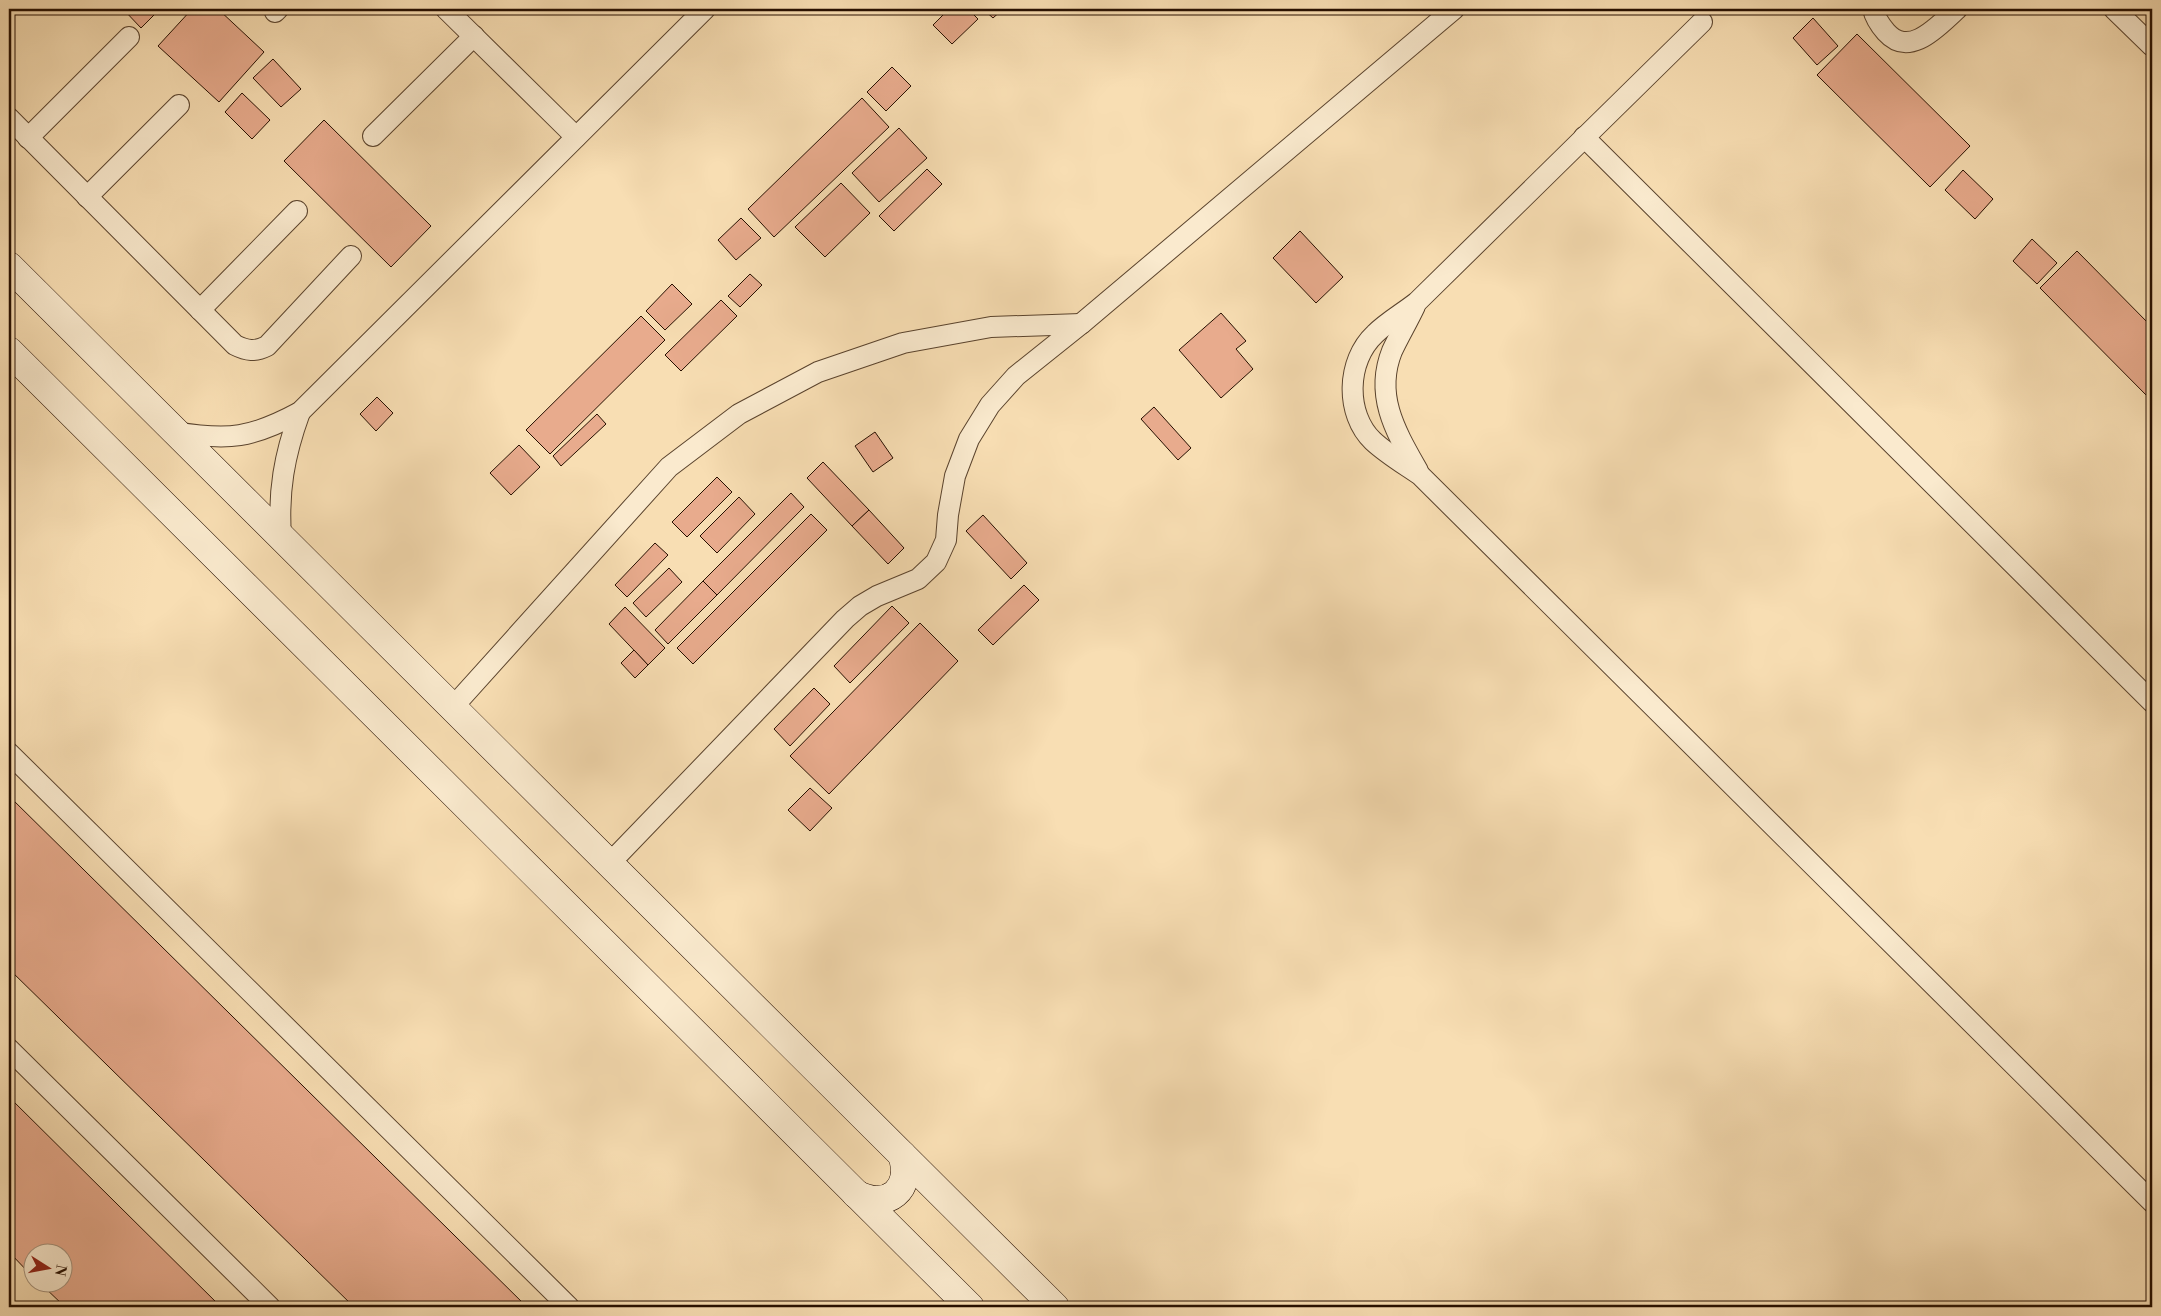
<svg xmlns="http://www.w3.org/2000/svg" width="2161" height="1316" viewBox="0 0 2161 1316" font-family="'Libre Bodoni',serif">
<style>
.building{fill:#e8ab8d;stroke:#260f00}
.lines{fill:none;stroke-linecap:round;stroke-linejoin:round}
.lane-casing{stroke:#5a432d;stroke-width:22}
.secondary-casing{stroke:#260f00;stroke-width:29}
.lane{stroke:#faeace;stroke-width:20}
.secondary{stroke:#faeace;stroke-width:28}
</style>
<rect width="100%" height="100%" fill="#f8deb3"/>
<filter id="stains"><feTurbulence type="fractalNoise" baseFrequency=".004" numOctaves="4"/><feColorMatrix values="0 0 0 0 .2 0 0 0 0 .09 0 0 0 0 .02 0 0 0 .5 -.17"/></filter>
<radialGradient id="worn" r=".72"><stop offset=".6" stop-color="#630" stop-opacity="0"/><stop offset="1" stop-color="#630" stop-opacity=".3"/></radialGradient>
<g class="building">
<polygon points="123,9 158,9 159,10 141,28"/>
<polygon points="192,9 218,9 264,52 219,102 158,46"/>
<polygon points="949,9 968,9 978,19 952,44 933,25"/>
<polygon points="983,9 1003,9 993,18"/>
<polygon points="1813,18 1838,46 1817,65 1793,38"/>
<polygon points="1857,34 1970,146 1930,187 1817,75"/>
<polygon points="273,59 301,89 281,107 253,78"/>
<polygon points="892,67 911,86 886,111 867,92"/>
<polygon points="242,93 270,120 252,139 225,112"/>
<polygon points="862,98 889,127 774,237 748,209"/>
<polygon points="324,120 431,226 391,267 284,161"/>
<polygon points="899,128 927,158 879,202 852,173"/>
<polygon points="927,169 942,184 894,231 879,216"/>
<polygon points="1963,170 1993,199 1975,219 1945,190"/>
<polygon points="841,183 870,213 825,257 795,227"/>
<polygon points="741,218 761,238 736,260 718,240"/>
<polygon points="1300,231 1343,277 1316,303 1273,258"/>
<polygon points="2032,239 2057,263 2037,284 2013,261"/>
<polygon points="2077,251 2152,327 2152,397 2150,399 2040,288"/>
<polygon points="750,274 762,285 740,307 728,296"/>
<polygon points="672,284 692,304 665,330 646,311"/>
<polygon points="721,300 737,316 681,371 665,355"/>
<polygon points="1221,313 1246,341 1236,349 1253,369 1221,398 1179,350"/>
<polygon points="641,316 665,340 550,454 526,430"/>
<polygon points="377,397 393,413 376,431 360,414"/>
<polygon points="1154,407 1191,448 1178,460 1141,419"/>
<polygon points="597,414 606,424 561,466 553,456"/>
<polygon points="875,432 893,458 873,472 855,446"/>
<polygon points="519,445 540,467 511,495 490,473"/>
<polygon points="823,462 869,510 852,526 807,478"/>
<polygon points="717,477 732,492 687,537 672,522"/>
<polygon points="791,493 804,507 717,595 703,581"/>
<polygon points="739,497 755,514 717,553 700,536"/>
<polygon points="869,510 904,548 888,564 852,526"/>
<polygon points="811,514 827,530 693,664 677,648"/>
<polygon points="983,515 1027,563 1011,579 966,531"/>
<polygon points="655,543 668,555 627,597 615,585"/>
<polygon points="669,568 682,582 646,617 633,603"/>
<polygon points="703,581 717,595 668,644 655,630"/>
<polygon points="1024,585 1039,600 993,645 978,630"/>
<polygon points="892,606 909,623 850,683 834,666"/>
<polygon points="625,607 665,648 648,665 609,624"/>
<polygon points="920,623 958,661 829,794 790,756"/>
<polygon points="634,650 648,665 635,678 621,663"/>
<polygon points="814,688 830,704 790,746 774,729"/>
<polygon points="810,788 832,808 810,831 788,810"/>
<polygon points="9,796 527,1307 354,1307 9,969"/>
<polygon points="9,1097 221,1307 65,1307 41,1284 62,1284 62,1254 32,1254 32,1276 9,1252"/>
</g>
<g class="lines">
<g class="lane-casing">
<g id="lane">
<polyline points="446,9 576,137"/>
<path d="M1873,9C1875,18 1880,25 1886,32C1910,59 1939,25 1957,9"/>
<polyline points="2114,9 2152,46"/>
<polyline points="275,12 278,9"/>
<path d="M1702,22L1417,302C1403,313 1387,322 1375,334C1346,361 1345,414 1373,441C1387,454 1404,464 1420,475L2152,1202"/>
<path d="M9,118L235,345C247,351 255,352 267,346L351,256"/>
<polyline points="373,136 474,36"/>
<polyline points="1584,137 2152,702"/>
<polyline points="28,138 129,37"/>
<polyline points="87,197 179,105"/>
<path d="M1415,306C1408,321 1399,336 1392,351C1374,396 1396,432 1418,471"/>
<polyline points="200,310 297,211"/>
<path d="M175,432C229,441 252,438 300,412L705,9"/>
<path d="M281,537C278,491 284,456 300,412"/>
<polyline points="452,708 669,467 739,414 818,372 903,343 991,327 1081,324"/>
<polyline points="9,753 569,1307"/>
<polyline points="609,864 845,619 860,606 877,596 918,579 936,562 946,540 948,515 955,476 969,439 990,405 1016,376 1081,324 1454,9"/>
<polyline points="9,1049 270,1307"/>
</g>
</g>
<g class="secondary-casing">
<g id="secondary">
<polyline points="9,266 1055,1307"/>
<polyline points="9,351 970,1307"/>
<path d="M856,1194C887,1211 914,1189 902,1155"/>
</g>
</g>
<use href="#lane" class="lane"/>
<use href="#secondary" class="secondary"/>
</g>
<rect width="2161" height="1316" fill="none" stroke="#f8deb3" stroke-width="30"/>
<rect x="10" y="10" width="2141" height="1296" fill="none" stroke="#260f00" stroke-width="2.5"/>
<rect x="15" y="15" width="2131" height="1286" fill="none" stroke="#260f00"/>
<g transform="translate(48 1268) rotate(101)"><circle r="24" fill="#faeace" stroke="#a5927c"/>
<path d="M0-4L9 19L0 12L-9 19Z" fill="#8f2418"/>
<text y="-8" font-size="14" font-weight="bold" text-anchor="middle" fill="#260f00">N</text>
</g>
<rect width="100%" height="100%" filter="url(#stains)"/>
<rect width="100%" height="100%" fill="url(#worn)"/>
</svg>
